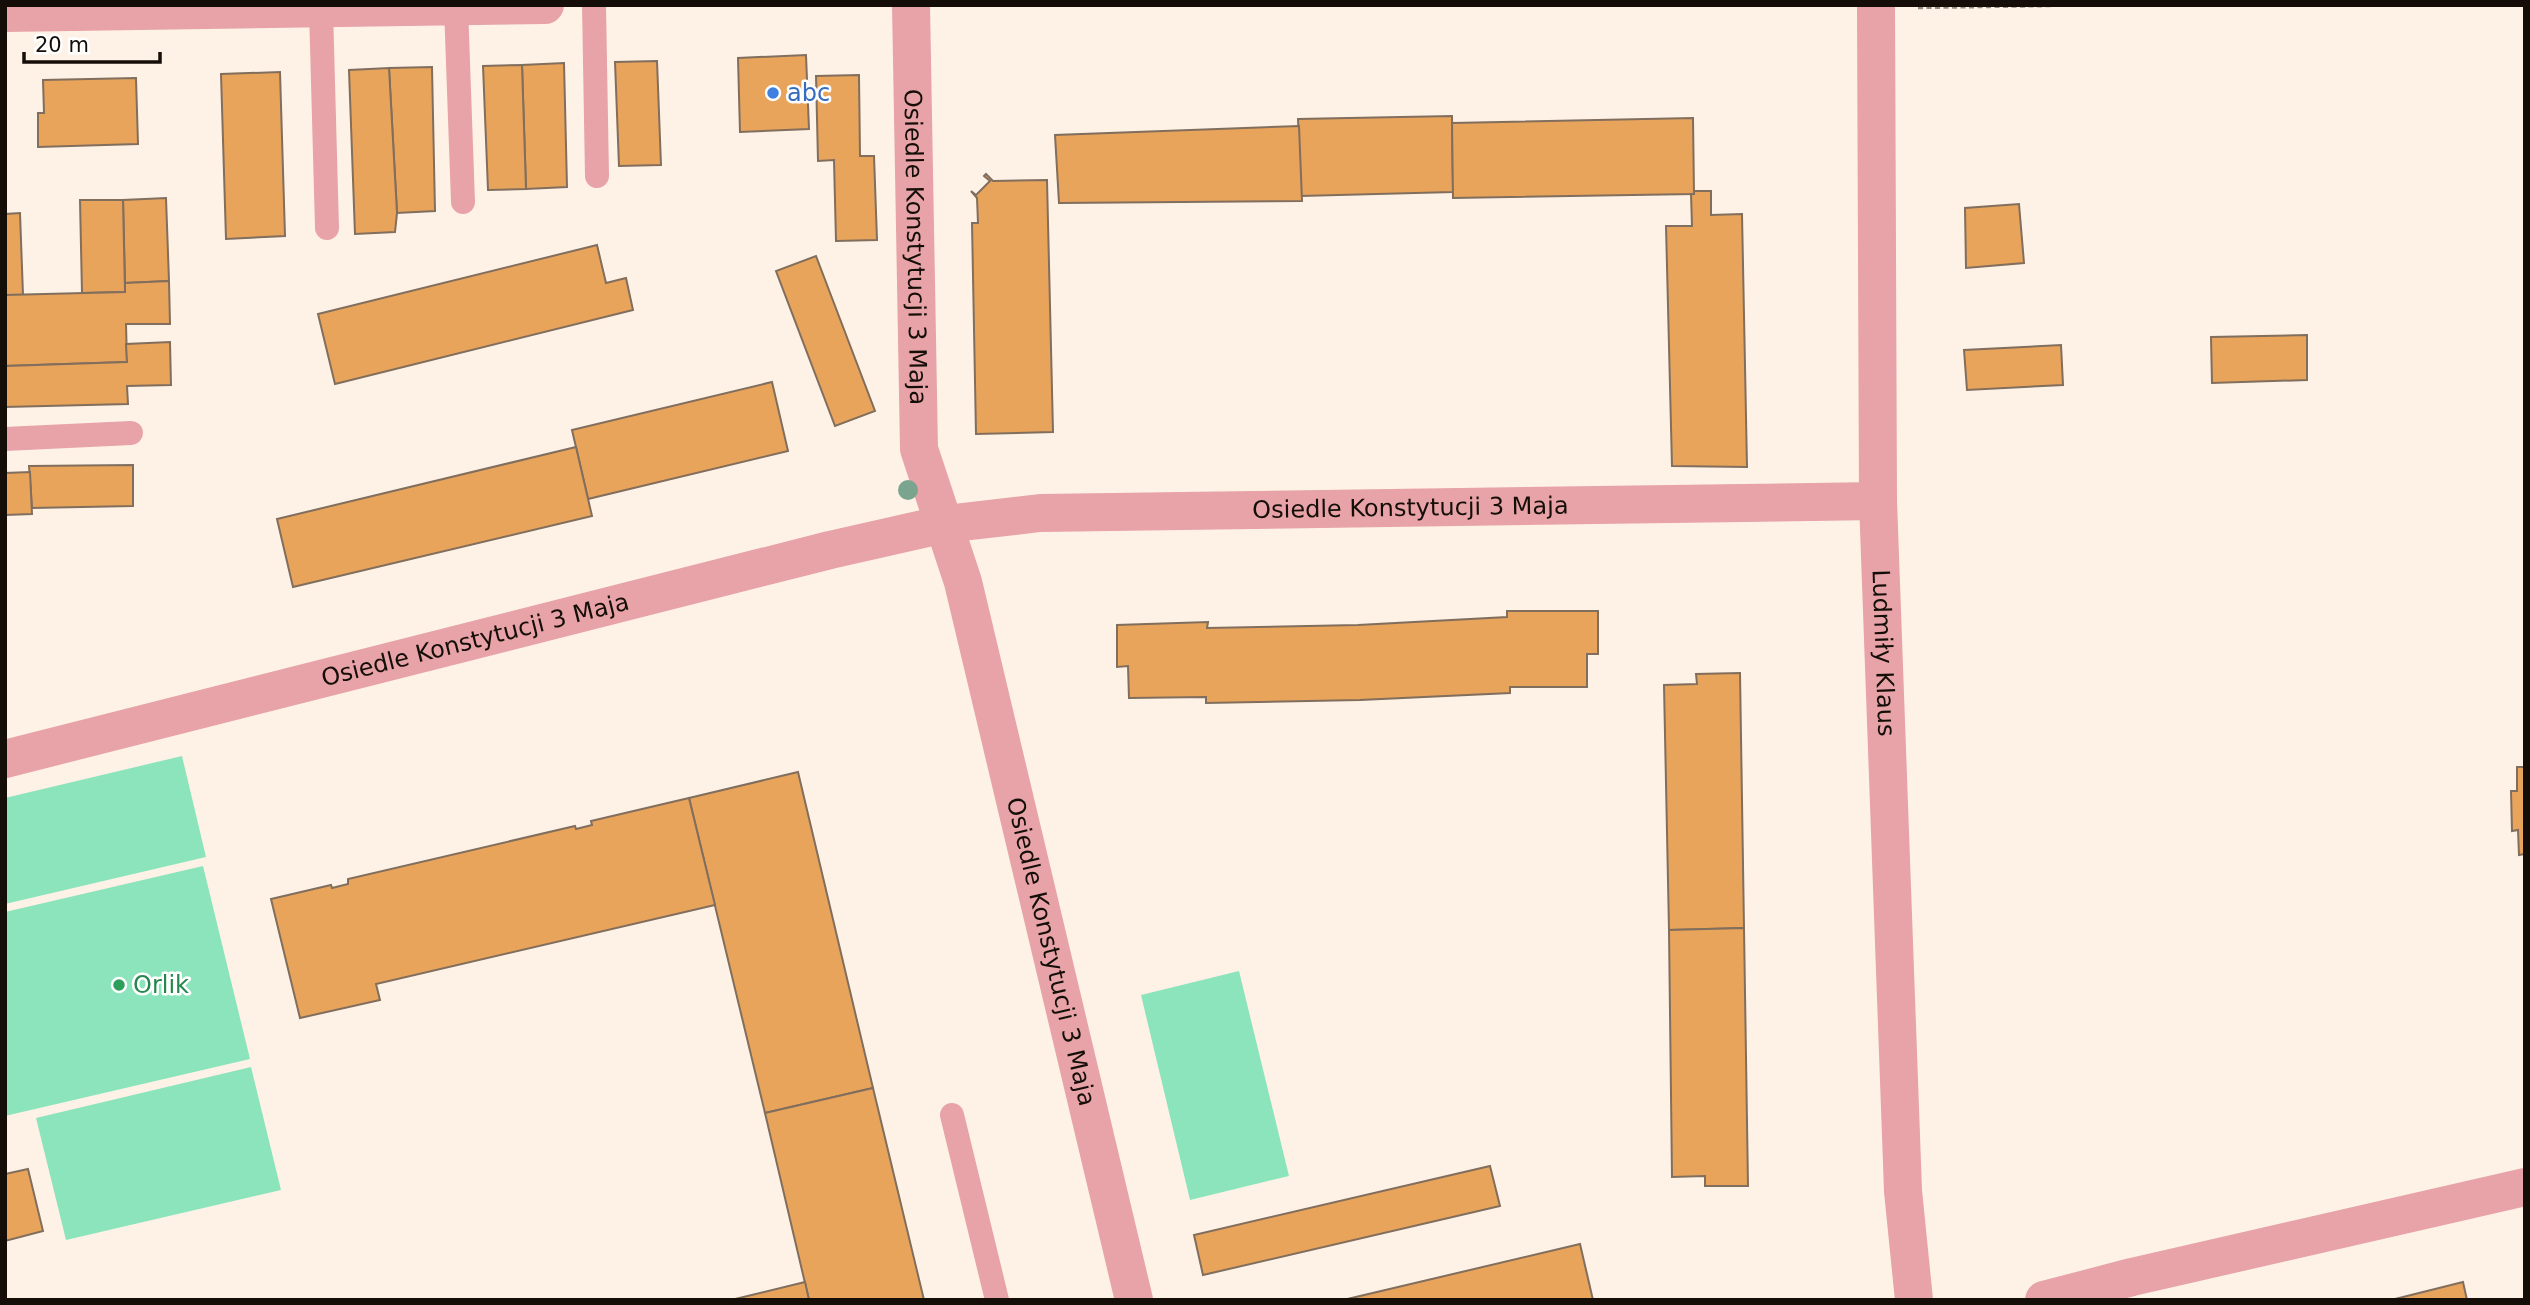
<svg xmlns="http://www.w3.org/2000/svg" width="2530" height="1305" viewBox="0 0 2530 1305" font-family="'DejaVu Sans',sans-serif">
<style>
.green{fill:#8ce4bc}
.building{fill:#e9a45c;stroke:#816e5d;stroke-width:2}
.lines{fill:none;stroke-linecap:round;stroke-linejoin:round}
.path{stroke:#958b82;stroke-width:4.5;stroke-dasharray:5 3.5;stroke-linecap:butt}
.service{stroke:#e7a3a7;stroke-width:24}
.minor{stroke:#e7a3a7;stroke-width:38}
.tree{fill:#7ba48e}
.shop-dot{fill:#3f7fe0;stroke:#fff;stroke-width:2.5}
.leisure-dot{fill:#2e9e5b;stroke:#fff;stroke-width:2.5}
.labels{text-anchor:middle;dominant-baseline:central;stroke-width:5;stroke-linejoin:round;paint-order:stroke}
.shop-label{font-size:24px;fill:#366cbe;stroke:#fff;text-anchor:start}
.street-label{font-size:24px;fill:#150e08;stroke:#fff}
.leisure-label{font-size:24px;fill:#27864d;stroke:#fff;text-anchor:start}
</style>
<rect width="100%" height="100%" fill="#fef2e6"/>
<g class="green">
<polygon points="182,756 206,857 5,904 5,798"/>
<polygon points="203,866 250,1059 5,1116 5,912"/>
<polygon points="1239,971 1289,1176 1190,1200 1141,995"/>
<polygon points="251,1067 281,1190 66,1240 36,1118"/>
</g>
<g class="building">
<polygon points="806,55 809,129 740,132 738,58"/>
<polygon points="657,61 661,165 619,166 615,62"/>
<polygon points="564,63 567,187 526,189 522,65"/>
<polygon points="522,65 526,189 488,190 483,66"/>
<polygon points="432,67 435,211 397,213 389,68"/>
<polygon points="389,68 397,213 395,232 355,234 349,70"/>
<polygon points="280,72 285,236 226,239 221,74"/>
<polygon points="859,75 860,156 874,156 877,240 836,241 834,160 818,161 816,76"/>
<polygon points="136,78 138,144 38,147 38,113 44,113 43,80"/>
<polygon points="1452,116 1453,192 1301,196 1298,119"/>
<polygon points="1693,118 1694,194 1453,198 1452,123"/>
<polygon points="1299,126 1302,201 1059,203 1055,135"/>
<polygon points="986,174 993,181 1047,180 1053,432 976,434 972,223 978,223 977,198 971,191 976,195 990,181 984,176"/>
<polygon points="1694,191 1711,191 1711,215 1742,214 1747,467 1672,466 1666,226 1692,226 1691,194 1694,194"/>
<polygon points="166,198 169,281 125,283 123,200"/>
<polygon points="80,200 123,200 125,292 82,293"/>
<polygon points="2019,204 2024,263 1966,268 1965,208"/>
<polygon points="20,213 23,295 5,295 5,214"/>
<polygon points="597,245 606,283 626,278 633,310 335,384 318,314"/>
<polygon points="816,256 875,411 835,426 776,271"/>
<polygon points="169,281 170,324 126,324 127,362 5,366 5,295 125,292 125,283"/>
<polygon points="2307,335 2307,380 2212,383 2211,337"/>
<polygon points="170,342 171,385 127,386 128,404 5,407 5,366 127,362 126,344"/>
<polygon points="2061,345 2063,385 1967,390 1964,350"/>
<polygon points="772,382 788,451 588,499 572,430"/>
<polygon points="576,447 592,516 293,587 277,519"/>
<polygon points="133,465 133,506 32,508 29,466"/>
<polygon points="30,472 32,514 5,515 5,473"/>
<polygon points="1507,611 1598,611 1598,654 1587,654 1587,687 1510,687 1510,693 1360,700 1206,703 1206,697 1129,698 1128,666 1117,667 1117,625 1208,622 1207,628 1358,625 1507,617"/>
<polygon points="1740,673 1744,928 1669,930 1664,685 1697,684 1696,674"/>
<polygon points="2517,767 2525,767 2525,854 2519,855 2518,830 2512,831 2511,791 2517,791"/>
<polygon points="798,772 873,1088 765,1113 689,798"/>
<polygon points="689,798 715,905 376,984 380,1000 300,1018 271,899 331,885 332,888 348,884 348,879 575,826 576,829 592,825 591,821"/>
<polygon points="1744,928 1748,1186 1705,1186 1705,1176 1672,1177 1669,930"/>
<polygon points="873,1088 924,1300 809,1300 765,1113"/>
<polygon points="1490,1166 1500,1206 1203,1275 1194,1235"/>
<polygon points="28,1169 43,1231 5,1241 5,1174"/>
<polygon points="1580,1244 1593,1300 1343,1300"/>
<polygon points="805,1282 809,1300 731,1300"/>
<polygon points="2463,1282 2467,1300 2391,1300"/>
</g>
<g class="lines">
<polyline class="path" points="1918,7 2053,5"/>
<g class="service">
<polyline points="594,5 597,176"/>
<polyline points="456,7 463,202"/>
<polyline points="321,9 327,228"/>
<polyline points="5,439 131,433"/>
<polyline points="952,1115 997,1300"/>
</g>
<g class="minor">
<path id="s1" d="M911,5L919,449L963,582L1134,1300"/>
<path id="s2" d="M1876,5L1878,501L1903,1191L1914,1300"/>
<polyline points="5,13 545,5"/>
<path id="s3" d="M5,759L830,550L945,524L1040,513L1878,501"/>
<polyline points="2044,1300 2132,1277 2525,1187"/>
</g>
</g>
<circle class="tree" cx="908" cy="490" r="10"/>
<circle class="shop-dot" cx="773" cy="93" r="7"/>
<circle class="leisure-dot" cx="119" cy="985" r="7"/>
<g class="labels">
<g class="shop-label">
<text x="787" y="93">abc</text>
</g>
<g class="street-label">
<text stroke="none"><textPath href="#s1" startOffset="242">Osiedle Konstytucji 3 Maja</textPath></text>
<text stroke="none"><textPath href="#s3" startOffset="1435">Osiedle Konstytucji 3 Maja</textPath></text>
<text stroke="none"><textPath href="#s3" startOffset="485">Osiedle Konstytucji 3 Maja</textPath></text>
<text stroke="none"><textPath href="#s2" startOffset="648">Ludmiły Klaus</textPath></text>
<text stroke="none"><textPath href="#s1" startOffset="964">Osiedle Konstytucji 3 Maja</textPath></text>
</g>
<g class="leisure-label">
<text x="133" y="985">Orlik</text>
</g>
</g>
<rect width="2530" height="1305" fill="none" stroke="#150e08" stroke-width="14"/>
<path d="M24 52v10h136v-10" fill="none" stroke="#150e08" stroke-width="3.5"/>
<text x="35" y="52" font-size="21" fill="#150e08" stroke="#ffffff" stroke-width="5" paint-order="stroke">20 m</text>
</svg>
